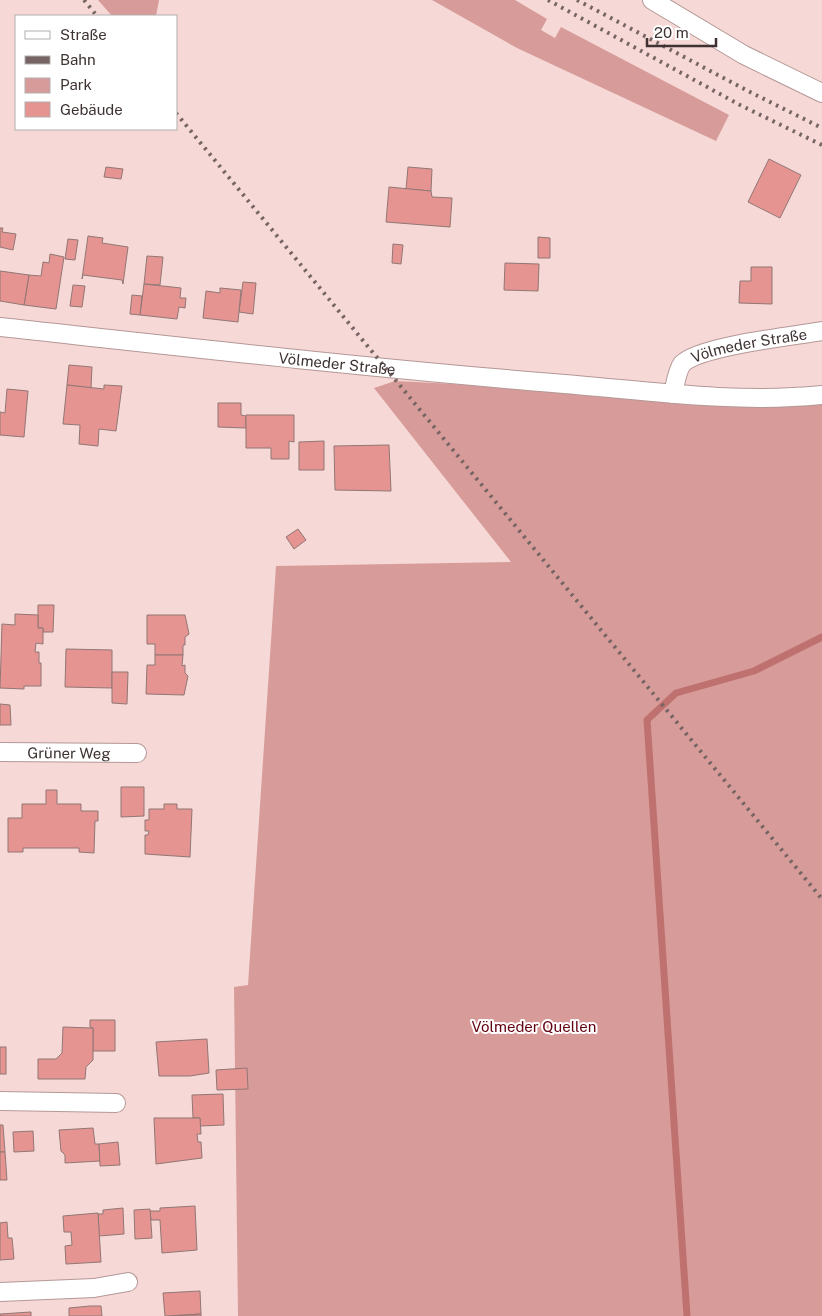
<svg xmlns="http://www.w3.org/2000/svg" width="822" height="1316" viewBox="0 0 822 1316" font-family="'Public Sans',sans-serif">
<style>
.green{fill:#d79c99}
.lines{fill:none;stroke-linecap:round;stroke-linejoin:round}
.stream{stroke:#be716f;stroke-width:7}
.building{fill:#e59491;stroke:#917775}
.street-casing{stroke:#b49897;stroke-width:20}
.street{stroke:#fff;stroke-width:18}
.rail{stroke:#756463;stroke-width:4;stroke-dasharray:2.5 5;stroke-linecap:butt}
.labels{text-anchor:middle;dominant-baseline:central;stroke-width:4;stroke-linejoin:round;paint-order:stroke}
.street-label{font-size:15px;fill:#3e3332;stroke:#fff}
.park-label{font-size:15px;fill:#62000f;stroke:#fff}
</style>
<rect width="100%" height="100%" fill="#f6d8d6"/>
<g class="green">
<polygon points="98,0 159,0 156,16 112,16"/>
<polygon points="432,0 515,0 547,19 541,30 555,38 561,27 729,115 716,141 517,48"/>
<polygon points="395,381 822,402 822,1316 238,1316 234,987 248,985 276,566 511,562 374,388"/>
</g>
<g class="lines">
<polyline class="stream" points="687,1316 647,720 676,693 754,671 822,637"/>
</g>
<g class="building">
<polygon points="769,159 801,175 780,218 748,202"/>
<polygon points="106,167 123,169 121,179 104,177"/>
<polygon points="408,167 432,169 431,191 406,189"/>
<polygon points="389,187 431,191 432,197 452,198 450,227 386,222"/>
<polygon points="0,228 3,228 2,232 16,234 13,250 0,247"/>
<polygon points="88,236 103,238 102,243 128,247 123,284 122,280 83,275 82,279"/>
<polygon points="538,237 550,238 550,258 538,258"/>
<polygon points="68,239 78,240 75,260 65,259"/>
<polygon points="393,244 403,245 401,264 392,263"/>
<polygon points="50,254 64,257 56,309 24,305 29,275 41,276 43,262 49,263"/>
<polygon points="147,256 163,257 160,285 144,284"/>
<polygon points="505,263 539,264 538,291 504,290"/>
<polygon points="751,267 772,267 772,304 739,303 740,281 751,281"/>
<polygon points="0,271 29,275 24,305 0,301"/>
<polygon points="243,282 256,283 253,314 239,312"/>
<polygon points="144,284 181,288 180,298 186,298 185,308 179,307 177,319 140,315"/>
<polygon points="73,285 85,286 82,307 70,306"/>
<polygon points="220,288 241,290 238,322 203,318 206,291 220,293"/>
<polygon points="132,295 142,296 140,315 130,314"/>
<polygon points="69,365 92,367 91,388 67,385"/>
<polygon points="67,385 104,389 104,385 122,386 116,431 99,429 98,446 79,444 80,425 63,424"/>
<polygon points="7,389 28,391 24,437 0,435 0,412 5,413"/>
<polygon points="218,403 241,403 241,415 246,416 246,428 218,427"/>
<polygon points="246,415 294,415 294,442 289,441 289,459 271,459 271,448 246,448"/>
<polygon points="324,441 324,470 299,470 299,442"/>
<polygon points="389,445 391,491 335,490 334,446"/>
<polygon points="298,529 306,540 294,549 286,537"/>
<polygon points="38,605 54,605 53,632 43,632 43,628 38,628"/>
<polygon points="15,614 38,615 38,628 43,628 43,644 36,643 35,652 39,652 39,663 41,663 41,686 24,686 24,689 0,688 2,624 15,625"/>
<polygon points="147,615 185,615 189,634 185,637 185,645 183,645 183,655 155,655 155,644 147,644"/>
<polygon points="66,649 112,650 112,688 65,687"/>
<polygon points="155,655 183,655 182,666 185,665 185,673 188,676 184,695 146,694 147,665 155,665"/>
<polygon points="112,672 128,672 127,704 112,703"/>
<polygon points="0,704 10,705 11,725 0,725"/>
<polygon points="121,787 144,787 144,816 121,817"/>
<polygon points="46,790 57,790 57,804 81,804 81,811 98,811 98,821 95,821 94,853 79,852 79,848 23,848 23,852 8,852 8,818 22,818 22,804 46,804"/>
<polygon points="164,804 177,804 177,809 192,809 190,857 145,854 145,835 148,835 149,831 145,831 145,820 149,820 149,809 164,809"/>
<polygon points="90,1020 115,1020 115,1051 93,1051 93,1028 90,1027"/>
<polygon points="63,1027 93,1028 93,1060 86,1067 85,1079 38,1079 38,1059 56,1059 62,1053"/>
<polygon points="207,1039 209,1073 190,1076 159,1076 156,1042"/>
<rect x="0" y="1047" width="6" height="27"/>
<polygon points="247,1068 248,1089 217,1090 216,1070"/>
<polygon points="223,1094 224,1125 200,1126 200,1118 193,1118 192,1095"/>
<polygon points="154,1118 200,1118 201,1134 197,1134 198,1142 201,1142 202,1158 156,1164"/>
<polygon points="0,1125 3,1125 5,1152 0,1152"/>
<polygon points="93,1128 95,1144 99,1144 100,1161 65,1163 65,1155 61,1151 59,1130"/>
<polygon points="33,1131 34,1151 14,1152 13,1132"/>
<polygon points="118,1142 120,1165 100,1166 99,1144"/>
<polygon points="0,1152 5,1152 7,1180 0,1180"/>
<polygon points="195,1206 197,1250 162,1253 160,1220 151,1220 150,1211 160,1211 160,1208"/>
<polygon points="123,1208 124,1234 99,1236 98,1214 103,1214 103,1210"/>
<polygon points="150,1209 152,1238 135,1239 134,1210"/>
<polygon points="98,1213 101,1262 66,1264 65,1246 72,1245 71,1232 64,1232 63,1216"/>
<polygon points="7,1222 8,1238 12,1238 14,1259 0,1260 0,1223"/>
<polygon points="200,1291 201,1314 165,1316 163,1293"/>
<polygon points="90,1306 101,1306 102,1316 69,1316 69,1308"/>
<polygon points="31,1312 31,1316 0,1316 0,1314"/>
<polygon points="201,1314 201,1316 174,1316"/>
</g>
<g class="lines">
<g class="street-casing">
<g id="street">
<polyline points="652,0 744,55 822,93"/>
<path id="s1" d="M0,327C184,347 368,368 553,383C642,390 733,404 822,395"/>
<path id="s2" d="M673,394C675,385 677,371 682,364C699,346 794,336 822,331"/>
<path id="s3" d="M0,752L137,753"/>
<polyline points="0,1101 116,1103"/>
<polyline points="0,1292 94,1288 128,1282"/>
</g>
</g>
<use href="#street" class="street"/>
<g class="rail">
<polyline points="84,0 97,16"/>
<polyline points="548,0 740,105 822,145"/>
<polyline points="577,0 748,91 822,128"/>
<polyline points="176,113 822,899"/>
</g>
</g>
<g class="labels">
<g class="street-label">
<text stroke="none"><textPath href="#s2" startOffset="102">Völmeder Straße</textPath></text>
<text stroke="none"><textPath href="#s1" startOffset="339">Völmeder Straße</textPath></text>
<text stroke="none"><textPath href="#s3" startOffset="69">Grüner Weg</textPath></text>
</g>
<g class="park-label">
<text x="534" y="1026">Völmeder Quellen</text>
</g>
</g>
<rect x="15" y="15" width="162" height="115" fill="#ffffff" stroke="#b2adad"/>
<rect x="25" y="31" width="25" height="8" fill="#ffffff" stroke="#b2adad"/>
<text x="60" y="40" font-size="15" fill="#3e3332">Straße</text>
<rect x="25" y="56" width="25" height="8" fill="#756463" stroke="#b2adad"/>
<text x="60" y="65" font-size="15" fill="#3e3332">Bahn</text>
<rect x="25" y="78" width="25" height="15" fill="#d79c99" stroke="#b2adad"/>
<text x="60" y="90" font-size="15" fill="#3e3332">Park</text>
<rect x="25" y="102" width="25" height="15" fill="#e59491" stroke="#b2adad"/>
<text x="60" y="115" font-size="15" fill="#3e3332">Gebäude</text>
<path d="M647 38v8h69v-8" fill="none" stroke="#3e3332" stroke-width="2.5"/>
<text x="654" y="38" font-size="15" fill="#3e3332" stroke="#ffffff" stroke-width="4" paint-order="stroke">20 m</text>
</svg>
